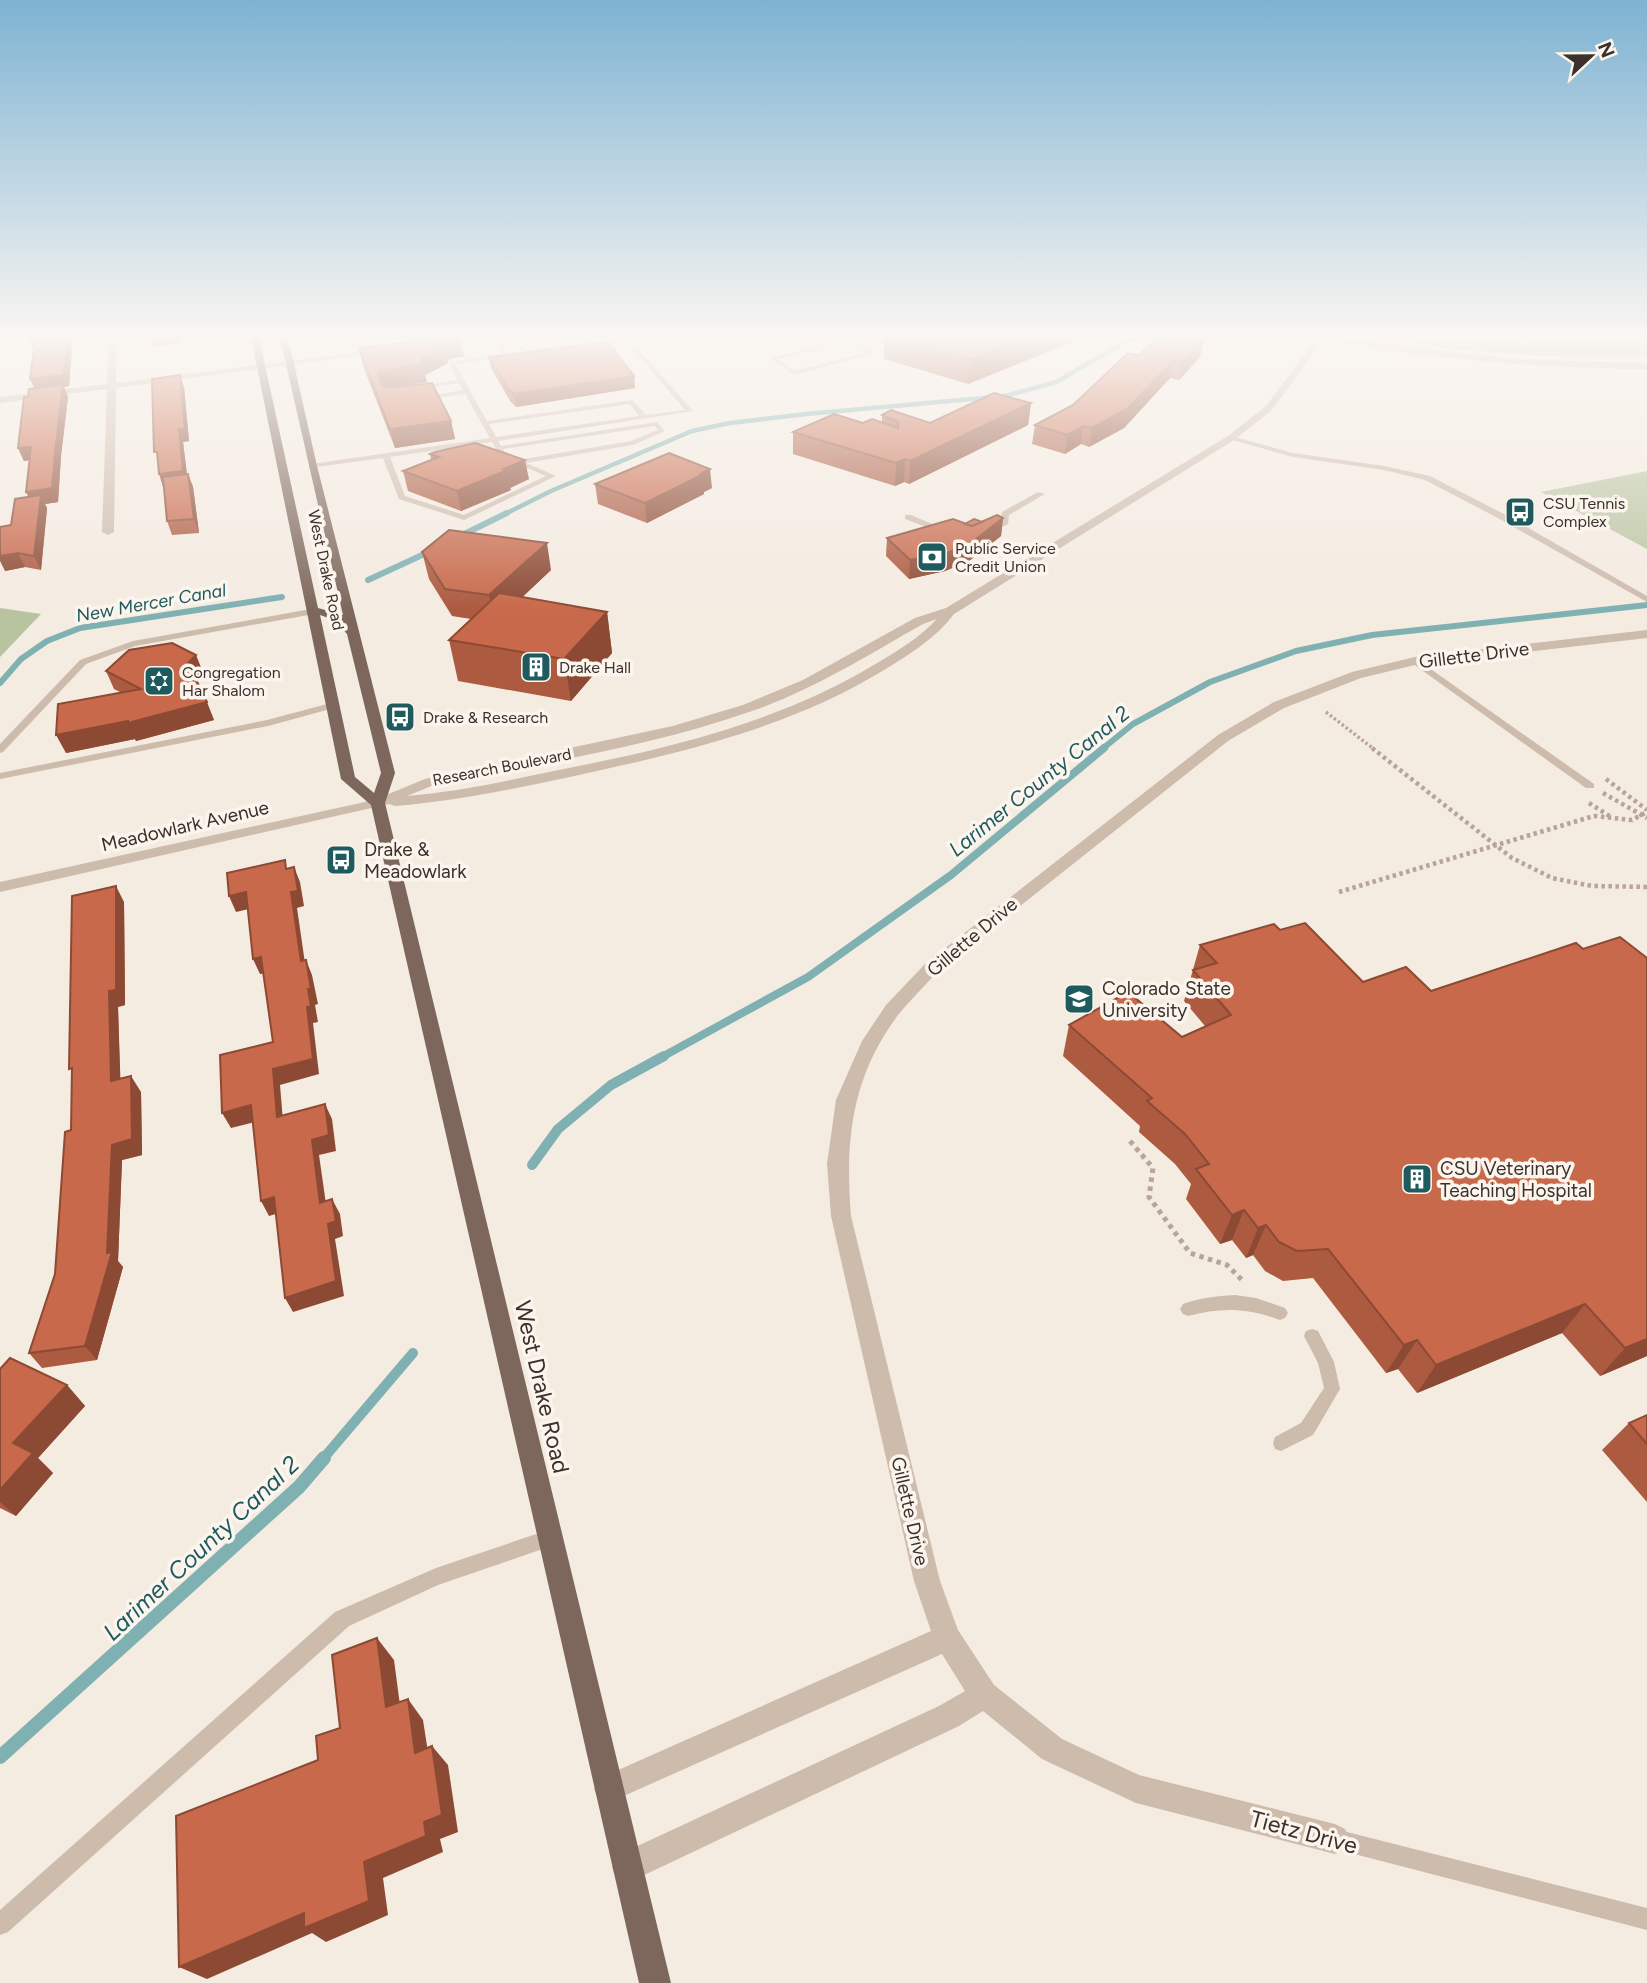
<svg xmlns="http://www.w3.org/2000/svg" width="1647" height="1983" viewBox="0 0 1647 1983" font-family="Figtree,sans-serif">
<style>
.green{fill:#b8c4a0}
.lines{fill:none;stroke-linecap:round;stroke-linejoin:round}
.stream-far4{stroke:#7fb0b2;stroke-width:4.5}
.stream-far3{stroke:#7fb0b2;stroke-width:6}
.stream-far2{stroke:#7fb0b2;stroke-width:8}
.stream-far1{stroke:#7fb0b2;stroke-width:10}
.stream{stroke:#7fb0b2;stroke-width:14}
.path-far2{stroke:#b9a596;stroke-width:3.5;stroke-dasharray:2.5 2.5;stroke-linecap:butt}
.path-far1{stroke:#b9a596;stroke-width:4.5;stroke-dasharray:3.5 3.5;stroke-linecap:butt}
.path{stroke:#b9a596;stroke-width:5;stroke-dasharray:4.5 4.5;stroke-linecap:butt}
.service{fill:#cdbbac;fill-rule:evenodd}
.minor{fill:#cdbbac;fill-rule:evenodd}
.tertiary{fill:#cdbbac;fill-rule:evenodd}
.primary{fill:#7d675c;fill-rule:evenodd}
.wall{fill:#ac5a40}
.shaded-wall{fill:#8c4a34}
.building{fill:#c8694b;stroke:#8c4a34;stroke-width:2}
.labels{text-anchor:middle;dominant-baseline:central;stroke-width:7;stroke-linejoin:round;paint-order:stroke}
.far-poi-label{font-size:16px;fill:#3b302b;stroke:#fbf5ee;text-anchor:start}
.far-street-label{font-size:16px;fill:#3b302b;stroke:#fbf5ee}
.far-water-label{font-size:18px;font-style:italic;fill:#1f5a5e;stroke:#fbf5ee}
.street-label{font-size:19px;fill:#3b302b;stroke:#fbf5ee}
.poi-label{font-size:19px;fill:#3b302b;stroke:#fbf5ee;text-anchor:start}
.water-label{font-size:21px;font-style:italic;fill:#1f5a5e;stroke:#fbf5ee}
.near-street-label{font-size:23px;fill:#3b302b;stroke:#fbf5ee}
.near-water-label{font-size:24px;font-style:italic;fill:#1f5a5e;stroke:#fbf5ee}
</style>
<rect width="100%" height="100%" fill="#f4ebe1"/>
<g class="green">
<path d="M1353,333H1647V356C1554,359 1445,353 1353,333Z"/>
<polygon points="1647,471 1647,549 1541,492"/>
<polygon points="0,608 41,614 0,657"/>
</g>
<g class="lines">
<polyline class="stream-far4" points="503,515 551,491 692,431 730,423 806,414 1005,396 1056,382 1127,341 1151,333"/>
<g class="stream-far3">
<polyline points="458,537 507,513"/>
<polyline points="368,580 433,550"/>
<polyline points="0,683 21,659 47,641 80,628 282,597"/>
<polyline points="1101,750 1133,724 1210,682 1296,651 1372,635 1647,605"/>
</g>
<polyline class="stream-far2" points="660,1058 808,977 951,875 1104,748"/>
<g class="stream-far1">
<polyline points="532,1165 558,1129 611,1085 664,1056"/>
<polyline points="322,1460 413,1353"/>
</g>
<polyline class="stream" points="0,1757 299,1487 324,1458"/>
<polyline class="path-far2" points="1326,712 1375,750"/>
<g class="path-far1">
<polyline points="1372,748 1512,858 1552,878 1592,886 1647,887"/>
<polyline points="1606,779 1647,810"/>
<polyline points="1603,793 1647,818"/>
<polyline points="1589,803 1611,817"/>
<polyline points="1339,892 1594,816 1632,820 1647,812"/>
</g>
<polyline class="path" points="1130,1141 1153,1168 1149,1197 1190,1253 1227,1265 1243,1281"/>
<g class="service">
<path d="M489,333H495L509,356L455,364L487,421L632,400L646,415L685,410L627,342L591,346L588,344L628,338L693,411L498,441L501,446L657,422L665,431L633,445L526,463L556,476L464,520L399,499L383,458L309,468V464H312L490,438L465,394L422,400L419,398L463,390L459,383L417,389L414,387L457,380L449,362L503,354ZM630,404L639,416L496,437L489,424ZM655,426L658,430L631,441L518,460L506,455L503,449ZM492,442L501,457L546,476L464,515L405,496L390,457Z"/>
<polygon points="507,333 513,333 527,354 523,354"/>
<path d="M872,333H883L852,341L875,351V353L794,375L770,358ZM845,343L867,352L795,371L778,359Z"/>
<polygon points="1231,436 1293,453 1384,466 1430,476 1502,513 1647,596 1647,602 1496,517 1425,480 1384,470 1293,457 1229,439 1228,438"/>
<polygon points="1038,492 1045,494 1009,515 1008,524 993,532 987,532 987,528 1001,521 1002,512"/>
<polygon points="905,515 911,515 949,531 942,533 905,519"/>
<polygon points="311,609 315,612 314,614 135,646 86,664 3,752 0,753 0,744 80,660 133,641"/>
<polygon points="1415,658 1594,784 1594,788 1586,788 1412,663 1412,659"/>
<polygon points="331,703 336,706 334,708 268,726 0,779 0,773 267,720"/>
<path d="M1235,1295L1256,1298L1285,1308L1288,1313L1285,1318L1280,1320C1248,1308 1221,1307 1188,1316L1183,1314L1180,1309L1183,1304C1199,1298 1217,1296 1235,1295Z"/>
<polygon points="1312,1329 1318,1331 1334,1362 1340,1389 1313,1435 1281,1451 1275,1449 1273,1443 1275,1437 1301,1423 1324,1388 1318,1363 1304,1336 1306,1331"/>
<polygon points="551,1529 557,1532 560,1538 557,1544 438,1585 349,1626 8,1932 0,1935 0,1910 335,1612 436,1568"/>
<polygon points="1335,1829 1647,1908 1647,1930 1335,1849 1328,1846 1325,1839 1328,1832"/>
</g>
<g class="minor">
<polygon points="109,333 117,333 116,383 384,349 388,352 116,388 114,532 108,535 102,532 107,389 0,403 0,397 107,384"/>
<polygon points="504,333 526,333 439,348 435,345"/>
<path d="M1318,336L1325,338L1272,410L1234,440L954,614C936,638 910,654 884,670C791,727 684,752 579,775C518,788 457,801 395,806L389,804L0,892V882L374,800L425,779L673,726L743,705L803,680L915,618L946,608L1228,436L1266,406ZM937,619C920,637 898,651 877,663C777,724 662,750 549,772C502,782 455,792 407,796L434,785C540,763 650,747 752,711C813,690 868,655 923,624Z"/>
<path d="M1647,630V638L1415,665L1361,678L1284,708L1228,741L938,971C925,986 910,1000 898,1015C851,1078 845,1141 851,1216L940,1581L958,1630L994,1685L1062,1739L1139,1775L1335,1824L1345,1829L1350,1839L1345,1849L1335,1854L1136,1803L1042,1759L983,1711L959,1726L638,1878L627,1882L616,1878L612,1867L616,1856L939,1706L965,1691L942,1654L608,1803L598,1799L594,1789L598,1779L931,1631L914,1581L831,1216L827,1164L836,1100L862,1041L886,1005L926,963L1218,735L1274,702L1352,672L1415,657Z"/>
</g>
<path class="tertiary" d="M1288,333H1309L1513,359L1647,363V369C1549,369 1453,360 1356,346C1336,342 1306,343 1288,333Z"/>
<path class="primary" d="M250,333H258L318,608L343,615L279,333H287L317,466L395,773L385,803L671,1983H639L371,805L341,779ZM320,615L334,620L347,634L381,773L374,793L355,777Z"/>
</g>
<g class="wall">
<polygon points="28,333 73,333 69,386 64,387 68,397 61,456 58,502 45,504 47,508 41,570 25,567 5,571 11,525 28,497 30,460 24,461 18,448 28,397 35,388 30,379 34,346 32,347 27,336"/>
<polygon points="896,333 1094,333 968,384 884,359 884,337"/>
<polygon points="1204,340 1200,357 1179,380 1170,378 1124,428 1089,447 1081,444 1065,454 1032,444 1035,425 1073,405 1139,355 1165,342"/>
<polygon points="359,348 464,356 449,359 447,364 425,375 427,382 387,388 451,421 455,439 395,448 363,366"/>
<polygon points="489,357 635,388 516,407 510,401 491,368"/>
<polygon points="184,387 189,441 183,442 187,474 188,474 193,487 199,533 172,535 167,521"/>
<polygon points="1031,403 1028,425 909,484 904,482 895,486 793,454 793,432 882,422 882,415 930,423"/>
<polygon points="430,454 529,479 510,488 511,490 461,511 408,491 403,471 431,460"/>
<polygon points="595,484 712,488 704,492 704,494 647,523 598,504"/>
<polygon points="1003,518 1001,536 969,561 945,571 909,579 886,556 887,538"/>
<polygon points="422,552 551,570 522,597 607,612 612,653 571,701 458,681 449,640 471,619 452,616 429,579"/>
<polygon points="196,655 203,673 196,680 214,720 136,741 135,739 66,753 122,693 114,689 106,671"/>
<polygon points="124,902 125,1005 118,1007 120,1079 141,1092 142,1155 122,1160 118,1261 123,1267 97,1360 42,1368 29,1353 55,1274 71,1130"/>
<polygon points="1200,945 1647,1356 1600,1376 1562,1333 1417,1393 1398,1369 1386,1373 1313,1278 1283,1281 1265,1271 1253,1255 1246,1258 1232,1240 1220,1244 1186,1199 1191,1184 1175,1164 1139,1132 1140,1126 1063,1056 1069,1025 1182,1037 1205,1026 1184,1001"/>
<polygon points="0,1369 67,1385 85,1406 38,1458 53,1473 16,1516 0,1508"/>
<polygon points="1647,1415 1647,1502 1602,1450 1629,1423"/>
</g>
<g class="shaded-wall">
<polygon points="68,333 73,333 69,386 64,387 68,397 61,456 58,502 45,504 47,508 41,570 34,556 32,505 26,492 52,488 35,390 30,379"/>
<polygon points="161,333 180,333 181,343 153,346 149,334"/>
<polygon points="1040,333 1094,333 968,384 970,360"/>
<polygon points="36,335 40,346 32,347 27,336"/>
<polygon points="460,338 464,356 449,359 447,364 425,375 427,382 385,388 383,392 378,374 380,371 420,359 445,342"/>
<polygon points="1204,340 1200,357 1179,380 1182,362"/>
<polygon points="1173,361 1170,378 1124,428 1089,447 1092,428"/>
<polygon points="180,375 184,387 189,441 183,442 188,484 163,487 159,474 179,429"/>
<polygon points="634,376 635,388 516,407 514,394"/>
<polygon points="1031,403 1028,425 909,484 910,461"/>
<polygon points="451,421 455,439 395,448 390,429"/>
<polygon points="1083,426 1081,444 1065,454 1067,435"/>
<polygon points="31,447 37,459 24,461 18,448"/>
<polygon points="905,459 904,482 895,486 896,463"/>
<polygon points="525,460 529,479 510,488 511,490 461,511 457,491"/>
<polygon points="710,469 712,488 704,492 704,494 647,523 645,503"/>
<polygon points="188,474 193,487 199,533 194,519"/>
<polygon points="1003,518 1001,536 969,561 945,571 909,579 910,560"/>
<polygon points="547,543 551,570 495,623 489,595"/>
<polygon points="18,553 25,567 5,571 0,561 0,556"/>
<polygon points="607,612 612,653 571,701 564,659"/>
<polygon points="196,655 203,673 195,681 188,663"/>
<polygon points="207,702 214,720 136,741 135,739 66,753 56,735"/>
<polygon points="294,867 300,882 304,906 297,908 307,977 301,961 291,892"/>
<polygon points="116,886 124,902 125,1005 118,1007 121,1097 111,1081 109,991"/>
<polygon points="246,892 253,908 236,912 229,896"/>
<polygon points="261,957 268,973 260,974 253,959"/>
<polygon points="306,960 312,975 318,1004 315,1005 318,1022 313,1023 319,1074 280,1085 284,1133 277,1117 273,1069 307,1007 308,989"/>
<polygon points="131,1076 141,1092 142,1155 122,1160 118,1261 123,1267 97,1360 85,1346 107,1253 112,1145"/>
<polygon points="325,1104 332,1119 336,1151 319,1155 328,1218 320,1203 312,1140"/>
<polygon points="251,1105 259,1121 231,1128 222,1113"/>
<polygon points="274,1197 282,1212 269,1216 261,1201"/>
<polygon points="332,1199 340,1214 343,1236 335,1239 344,1296 293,1312 285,1298 328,1224"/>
<polygon points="1244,1210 1232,1240 1220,1244 1232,1215"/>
<polygon points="1266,1225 1253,1255 1246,1258 1258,1228"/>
<polygon points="1585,1304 1562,1333 1417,1393 1436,1365"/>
<polygon points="1647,1339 1647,1356 1600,1376 1625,1348"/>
<polygon points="1417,1340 1398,1369 1386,1373 1404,1345"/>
<polygon points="67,1385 85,1406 38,1458 53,1473 16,1516 0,1502 0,1490 13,1443"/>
<polygon points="377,1638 394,1660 403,1728 386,1707"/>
<polygon points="408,1699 423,1720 431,1772 415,1753"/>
<polygon points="432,1746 448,1765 458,1832 440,1839 443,1852 383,1878 388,1915 326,1942 312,1933 207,1979 179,1967 364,1862 424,1822"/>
</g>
<g class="building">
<polygon points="28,333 68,333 64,375 30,379 36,335 27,336"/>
<polygon points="896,333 1040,333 970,360 884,337"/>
<polygon points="1175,333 1180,333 1204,340 1182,362 1173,361 1127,409 1092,428 1083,426 1067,435 1035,425 1073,405 1128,353 1139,355 1155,340 1165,342"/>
<polygon points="459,336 460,338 445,342 444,347 420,359 423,364 380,371 378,374 382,385 388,388 432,383 451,421 390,429 359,348"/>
<polygon points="607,342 634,376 514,394 508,389 489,357"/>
<polygon points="180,375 185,429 179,429 183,471 159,474 157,452 154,452 152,379"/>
<polygon points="63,385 56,444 52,488 26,492 31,447 18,448 24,397 28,397 29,389"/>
<polygon points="994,393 1031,403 910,461 905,459 896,463 793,432 834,414 863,423 872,419 898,428 898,422 882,415 891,410 930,423"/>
<polygon points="475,443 525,460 504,469 507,470 457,491 403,471 439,457 430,454 435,452"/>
<polygon points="669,453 710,469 700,474 702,475 645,503 595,484"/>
<polygon points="188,474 194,519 167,521 163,477"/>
<polygon points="41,495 34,556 18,553 0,556 0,527 11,525 15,499"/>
<polygon points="997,515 1003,518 971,543 947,553 910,560 887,538 953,519 972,526"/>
<polygon points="974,519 982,522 972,526 965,524"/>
<polygon points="449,530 547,543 489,595 445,589 422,552"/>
<polygon points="499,593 607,612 564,659 449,640"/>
<polygon points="172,643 196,655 188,663 207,702 128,723 128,721 56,735 58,704 141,689 106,671 129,650"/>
<polygon points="285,860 286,869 294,867 298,891 291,892 301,961 306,960 311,989 308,989 311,1006 307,1007 313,1059 273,1069 277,1117 325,1104 329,1135 312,1140 320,1203 332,1199 336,1221 328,1224 336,1281 285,1298 274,1197 261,1201 251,1105 222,1113 220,1055 273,1042 261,957 253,959 246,892 229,896 227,873"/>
<polygon points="116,886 116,990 109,991 111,1081 131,1076 132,1139 112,1145 107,1253 112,1252 85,1346 29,1353 55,1274 65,1132 71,1130 72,1068 69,1069 72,896"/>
<polygon points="1305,923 1363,982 1406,967 1431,991 1576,943 1583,949 1620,937 1647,958 1647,1339 1625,1348 1585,1304 1436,1365 1417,1340 1404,1345 1328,1249 1297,1251 1279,1242 1266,1225 1258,1228 1244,1210 1232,1215 1196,1169 1209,1164 1185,1134 1147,1101 1152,1098 1069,1025 1128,992 1182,1037 1231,1015 1193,970 1217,963 1200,945 1274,924 1280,930"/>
<polygon points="10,1358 67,1385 13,1443 33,1453 0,1490 0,1369"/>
<polygon points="1647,1415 1647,1444 1629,1423"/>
<polygon points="377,1638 386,1707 408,1699 415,1753 432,1746 442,1815 424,1822 426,1836 364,1862 369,1901 304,1928 304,1913 179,1967 176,1816 318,1760 316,1736 340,1728 332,1655"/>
</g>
<linearGradient id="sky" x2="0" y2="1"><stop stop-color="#7eb2d2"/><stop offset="0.55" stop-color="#faf6f2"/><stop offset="1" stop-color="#faf6f2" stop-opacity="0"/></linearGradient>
<rect width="1647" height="611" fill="url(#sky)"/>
<defs>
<g id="bus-square" transform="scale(1.575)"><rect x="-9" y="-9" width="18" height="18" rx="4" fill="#1f5a5e" stroke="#fbf5ee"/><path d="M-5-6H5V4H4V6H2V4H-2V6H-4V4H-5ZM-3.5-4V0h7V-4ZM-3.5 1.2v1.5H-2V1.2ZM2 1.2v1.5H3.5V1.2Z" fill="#fff"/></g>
<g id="bank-square" transform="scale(1.575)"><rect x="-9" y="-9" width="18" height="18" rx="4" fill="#1f5a5e" stroke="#fbf5ee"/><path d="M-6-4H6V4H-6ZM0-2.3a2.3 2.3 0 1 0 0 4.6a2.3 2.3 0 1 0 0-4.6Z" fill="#fff"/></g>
<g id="building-square" transform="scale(1.575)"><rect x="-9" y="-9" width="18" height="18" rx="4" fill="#1f5a5e" stroke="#fbf5ee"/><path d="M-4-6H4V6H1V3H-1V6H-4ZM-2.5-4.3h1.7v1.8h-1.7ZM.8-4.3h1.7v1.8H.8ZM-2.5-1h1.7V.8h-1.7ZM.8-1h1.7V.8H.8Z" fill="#fff"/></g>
<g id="synagogue-square" transform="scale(1.575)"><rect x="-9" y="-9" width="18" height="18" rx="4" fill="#1f5a5e" stroke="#fbf5ee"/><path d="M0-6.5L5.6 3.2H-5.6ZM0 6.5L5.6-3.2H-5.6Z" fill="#fff"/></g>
<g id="university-square" transform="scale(1.575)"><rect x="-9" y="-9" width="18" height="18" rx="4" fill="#1f5a5e" stroke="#fbf5ee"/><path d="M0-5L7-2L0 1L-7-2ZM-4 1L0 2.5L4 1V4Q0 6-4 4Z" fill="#fff"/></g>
</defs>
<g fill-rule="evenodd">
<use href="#bus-square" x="1520" y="512"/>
<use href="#bank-square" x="932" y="557"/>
<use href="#building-square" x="536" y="667"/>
<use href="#synagogue-square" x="159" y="681"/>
<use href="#bus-square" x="400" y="717"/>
<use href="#bus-square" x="341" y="860"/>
<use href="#university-square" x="1079" y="999"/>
<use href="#building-square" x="1417" y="1179"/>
</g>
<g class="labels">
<g class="far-poi-label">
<text x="1543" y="503">CSU Tennis<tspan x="1543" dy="18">Complex</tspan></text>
<text x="955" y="548">Public Service<tspan x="955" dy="18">Credit Union</tspan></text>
<text x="559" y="667">Drake Hall</text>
<text x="182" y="672">Congregation<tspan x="182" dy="18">Har Shalom</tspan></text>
<text x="423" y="717">Drake &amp; Research</text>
</g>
<g class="far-street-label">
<text transform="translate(326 570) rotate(78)">West Drake Road</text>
<text transform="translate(502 767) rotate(-11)">Research Boulevard</text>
</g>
<g class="far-water-label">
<text transform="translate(151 603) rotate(-10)">New Mercer Canal</text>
</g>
<g class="street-label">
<text transform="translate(1474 655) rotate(-7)">Gillette Drive</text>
<text transform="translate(185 826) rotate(-13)">Meadowlark Avenue</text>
<text transform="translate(972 937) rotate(-40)">Gillette Drive</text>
<text transform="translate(910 1511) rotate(77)">Gillette Drive</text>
</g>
<g class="poi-label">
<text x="364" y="849">Drake &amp;<tspan x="364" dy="22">Meadowlark</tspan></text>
<text x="1102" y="988">Colorado State<tspan x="1102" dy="22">University</tspan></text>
<text x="1440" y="1168">CSU Veterinary<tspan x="1440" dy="22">Teaching Hospital</tspan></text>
</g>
<g class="water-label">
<text transform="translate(1039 781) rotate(-39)">Larimer County Canal 2</text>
</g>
<g class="near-street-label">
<text transform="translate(542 1387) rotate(77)">West Drake Road</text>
<text transform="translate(1304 1832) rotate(15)">Tietz Drive</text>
</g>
<g class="near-water-label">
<text transform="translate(201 1548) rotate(-43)">Larimer County Canal 2</text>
</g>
</g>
<g transform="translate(1591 56) rotate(68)" stroke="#fbf5ee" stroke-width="5" paint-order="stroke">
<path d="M0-5L12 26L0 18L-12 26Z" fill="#3b302b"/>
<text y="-10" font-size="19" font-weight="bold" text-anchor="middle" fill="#3b302b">N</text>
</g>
</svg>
